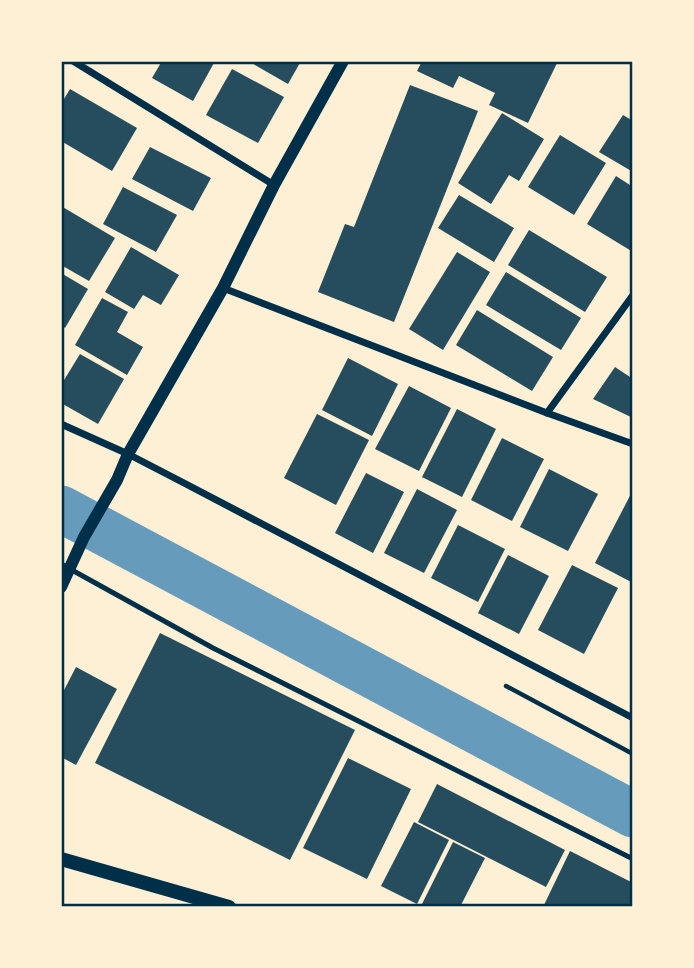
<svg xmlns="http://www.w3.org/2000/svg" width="694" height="968" viewBox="0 0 694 968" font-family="'DejaVu Sans',sans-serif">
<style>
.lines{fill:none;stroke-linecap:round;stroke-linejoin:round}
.canal{stroke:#669bbc;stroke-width:47}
.building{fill:#264d5e}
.path{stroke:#003049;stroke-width:4.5}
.service{stroke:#003049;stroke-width:5}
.minor{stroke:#003049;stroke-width:7}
.tertiary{stroke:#003049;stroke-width:12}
.secondary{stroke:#003049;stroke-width:14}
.neatline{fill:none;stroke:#003049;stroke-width:2.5}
</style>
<rect width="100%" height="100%" fill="#fdf0d5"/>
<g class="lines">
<polyline class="canal" points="61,509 633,814"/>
</g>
<g class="building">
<polygon points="162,61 215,61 193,101 152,78"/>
<polygon points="248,61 301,61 288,84"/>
<polygon points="422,61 558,61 528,123 489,105 495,93 459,76 453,88 417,71"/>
<polygon points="232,69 284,97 258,143 206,115"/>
<polygon points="410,85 478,111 394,322 318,292 345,224 354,227"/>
<polygon points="70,89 137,128 112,171 61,141 61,104"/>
<polygon points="502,113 544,139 519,181 509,175 491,204 458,183"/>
<polygon points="623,115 633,121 633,172 599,152"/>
<polygon points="560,135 606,163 574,215 528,187"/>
<polygon points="150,147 211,178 193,211 132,179"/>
<polygon points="616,176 633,187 633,252 587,224"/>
<polygon points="123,187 177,215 156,252 103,224"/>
<polygon points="459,195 514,228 494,262 438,228"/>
<polygon points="61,206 115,238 89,281 61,265"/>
<polygon points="529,230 607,277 585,312 508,265"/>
<polygon points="131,247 179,275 161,305 143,295 134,309 105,292"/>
<polygon points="457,252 490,272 443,350 409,329"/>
<polygon points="506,272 581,318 561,350 486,305"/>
<polygon points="61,273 88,289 65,328 61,325"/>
<polygon points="102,298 128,312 117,332 143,347 127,375 75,345"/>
<polygon points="477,310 553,357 532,391 456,345"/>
<polygon points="80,354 124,379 98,424 61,403 61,385"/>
<polygon points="348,358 398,384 372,436 322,410"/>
<polygon points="615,367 633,379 633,418 593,399"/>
<polygon points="409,386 451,408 419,471 375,449"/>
<polygon points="457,409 496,429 462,497 422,477"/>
<polygon points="317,414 369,440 336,505 284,478"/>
<polygon points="502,438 544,459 512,521 471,500"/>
<polygon points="549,469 598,494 568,551 520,527"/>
<polygon points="366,473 404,492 373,553 335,533"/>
<polygon points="417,489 457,510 424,573 384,553"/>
<polygon points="633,490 633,583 595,563"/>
<polygon points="458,525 505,549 478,602 431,578"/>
<polygon points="508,555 549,576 519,634 478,613"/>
<polygon points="572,565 618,588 584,654 538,630"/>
<polygon points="160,633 355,730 290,860 95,763"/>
<polygon points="76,667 117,689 76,765 61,757 61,696"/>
<polygon points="348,758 411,789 367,879 303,848"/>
<polygon points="437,784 565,850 546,887 418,822"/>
<polygon points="414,822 449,840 417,904 381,886"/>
<polygon points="453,842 485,858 460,907 423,907 421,906"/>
<polygon points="570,851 633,883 633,907 543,907"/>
</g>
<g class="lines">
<polyline class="path" points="506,686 633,754"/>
<polyline class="service" points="61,564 213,648 633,859"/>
<g class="minor">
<polyline points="73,61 274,185"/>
<polyline points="223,288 547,413 633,444"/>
<polyline points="547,413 633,295"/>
<polyline points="61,424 128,454 184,483 633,718"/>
</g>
<polyline class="tertiary" points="61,587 84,537 117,480 128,454 223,288 274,185 343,61"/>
<polyline class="secondary" points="61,859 229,907"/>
</g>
<rect width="694" height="968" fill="none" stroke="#fdf0d5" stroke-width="126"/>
<rect x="63" y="63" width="568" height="842" class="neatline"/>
</svg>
